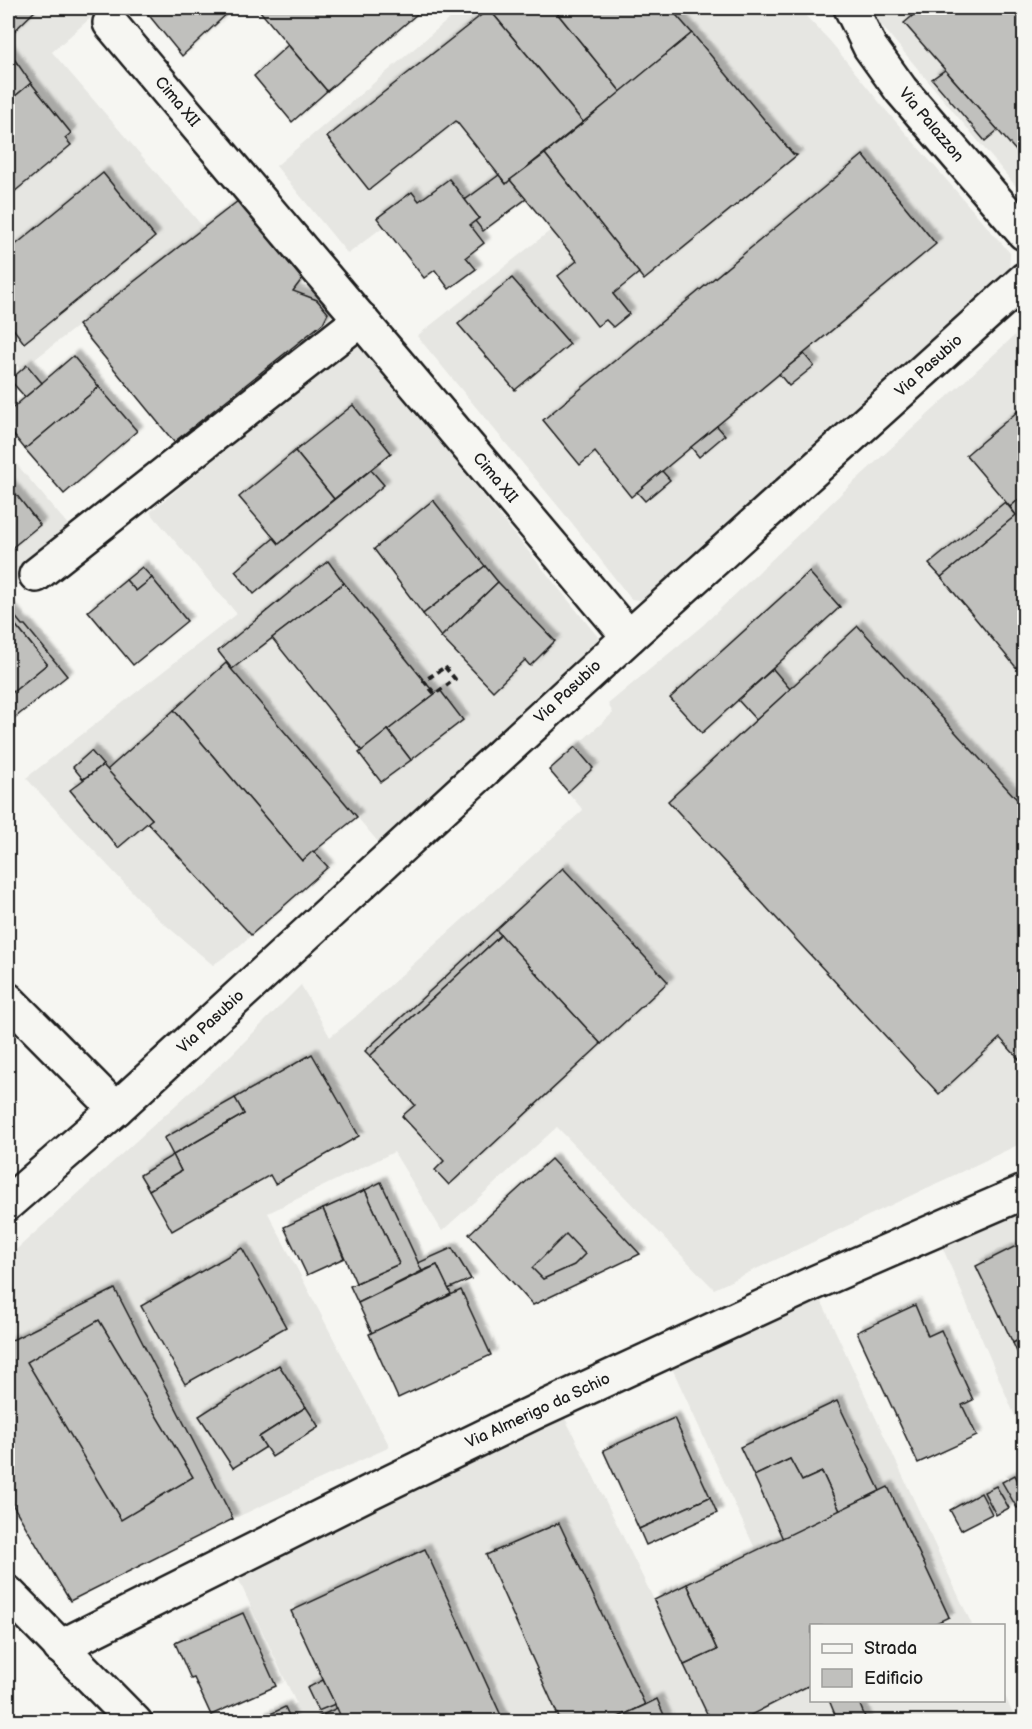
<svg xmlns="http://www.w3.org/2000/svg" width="1032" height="1729" viewBox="0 0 1032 1729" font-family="'Balsamiq Sans',sans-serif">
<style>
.built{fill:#e6e6e2}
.building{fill:#c0c0bd;stroke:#1c1c1c;stroke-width:1.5;filter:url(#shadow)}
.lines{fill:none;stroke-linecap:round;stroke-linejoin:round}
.minor-casing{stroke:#1c1c1c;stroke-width:38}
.tertiary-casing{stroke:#1c1c1c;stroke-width:38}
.path{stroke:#1c1c1c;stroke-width:4;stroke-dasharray:6 4.5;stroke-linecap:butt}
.minor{stroke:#f6f6f2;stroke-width:33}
.tertiary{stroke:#f6f6f2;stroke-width:33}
.labels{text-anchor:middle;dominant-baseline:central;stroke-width:4.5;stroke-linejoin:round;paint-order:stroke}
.street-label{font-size:16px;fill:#1c1c1c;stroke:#f6f6f2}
</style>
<defs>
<filter id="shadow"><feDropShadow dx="5.5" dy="-5.5" stdDeviation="1.5" flood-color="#0004"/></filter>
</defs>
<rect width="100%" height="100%" fill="#f6f6f2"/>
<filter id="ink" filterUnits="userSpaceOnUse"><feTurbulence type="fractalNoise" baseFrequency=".0167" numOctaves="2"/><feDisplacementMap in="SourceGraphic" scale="12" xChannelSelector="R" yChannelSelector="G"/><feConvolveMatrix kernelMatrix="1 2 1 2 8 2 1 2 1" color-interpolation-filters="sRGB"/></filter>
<g filter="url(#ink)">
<g class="built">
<polygon points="8,8 91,8 96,13 52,52 204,228 21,370 8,356"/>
<polygon points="462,8 798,8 830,41 884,108 1010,253 1009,277 646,601 631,599 572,523 417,336 551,230 510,181 465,200 448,179 419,201 411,192 378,218 384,226 348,254 276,166"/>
<polygon points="867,8 1024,8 1024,196"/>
<polygon points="1024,327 1024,1142 714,1289 557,1127 442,1231 394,1152 268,1213 390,1447 233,1519 115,1290 8,1342 8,1257 231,1055 301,985 330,1037 354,1018 583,810 549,770 613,713 608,704 702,626 844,491"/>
<polygon points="358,341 607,648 384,849 357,817 314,851 328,867 237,948 213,965 155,916 26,778 237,614 150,512"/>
<polygon points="8,454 69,526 8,576"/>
<polygon points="1024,1196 1024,1437 938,1237"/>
<polygon points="821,1295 821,1300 972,1625 812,1626 812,1700 1004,1700 1004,1694 1016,1721 254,1721 296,1703 235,1572 565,1418 654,1600 756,1551 672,1368 698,1357"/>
</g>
<g class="building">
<polygon points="8,8 38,8 8,37"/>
<polygon points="143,8 233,8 182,56"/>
<polygon points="262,8 424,8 327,91 259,10"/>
<polygon points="491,8 553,8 621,92 583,122 489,9"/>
<polygon points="553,8 670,8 692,33 621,92"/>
<polygon points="922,8 1024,8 1024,160 904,23"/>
<polygon points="489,9 583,122 506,184 456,121 369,190 327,137"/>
<polygon points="692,33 793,154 797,155 644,280 545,154"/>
<polygon points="288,45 327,91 292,122 254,76"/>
<polygon points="8,50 31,83 8,102"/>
<polygon points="945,70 998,130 985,141 932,79"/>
<polygon points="31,83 71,133 65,138 71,145 8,197 8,102"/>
<polygon points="545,154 639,273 613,294 629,314 613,327 606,320 597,326 558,276 577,261 510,180"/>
<polygon points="863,155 936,244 631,497 595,452 580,465 543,420"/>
<polygon points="103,173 155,237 24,343 8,322 8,251"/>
<polygon points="499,175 506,184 510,180 526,199 483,231 475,221 479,218 465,200"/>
<polygon points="449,179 479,218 470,225 484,243 466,257 476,269 449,289 435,270 424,278 377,218 412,192 419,201"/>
<polygon points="238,201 302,279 293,291 317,300 328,313 323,323 174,442 78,325"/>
<polygon points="512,278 570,344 515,390 458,324"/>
<polygon points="804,354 814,366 789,386 779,374"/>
<polygon points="73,356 99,387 25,449 8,428 8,412"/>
<polygon points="27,365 42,383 25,397 10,380"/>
<polygon points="99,387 137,431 64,494 25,449"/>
<polygon points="353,405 391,453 334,499 295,451"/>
<polygon points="1024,406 1024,495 1010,507 966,455"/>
<polygon points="717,426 725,435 699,457 691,447"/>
<polygon points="295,451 334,499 279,544 239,497"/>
<polygon points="371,470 384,485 254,594 235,571 274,538 279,544"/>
<polygon points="662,471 670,480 645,501 637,492"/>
<polygon points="8,484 40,525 8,551"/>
<polygon points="1024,495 1024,677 941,577 1016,515 1010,507"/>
<polygon points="433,500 485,566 423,614 374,549"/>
<polygon points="1005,502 1016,515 941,577 929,564"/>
<polygon points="328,561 344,583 232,669 218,651"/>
<polygon points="485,566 498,582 441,637 423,614"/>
<polygon points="142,567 152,578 136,591 126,580"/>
<polygon points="809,572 840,607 702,733 670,698"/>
<polygon points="152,578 187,621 133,665 88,611 126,580 136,591"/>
<polygon points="498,582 555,641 530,666 525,660 493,691 441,637"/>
<polygon points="344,583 435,694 362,751 272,638"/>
<polygon points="9,609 22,625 25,625 67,676 12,720 8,715 8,696 47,664 8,616"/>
<polygon points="8,616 47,664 8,696"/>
<polygon points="858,626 1024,807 1024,1065 1000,1038 939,1094 668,801"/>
<polygon points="226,663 357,817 302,861 174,710"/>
<polygon points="773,669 790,689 756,720 738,700"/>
<polygon points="440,690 463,720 411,760 388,730"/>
<polygon points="174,710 302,861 313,851 328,867 251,935 147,822 152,819 107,770"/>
<polygon points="388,730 411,760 381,782 359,753"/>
<polygon points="575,747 593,768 568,792 549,770"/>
<polygon points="91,751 103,765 83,779 73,767"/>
<polygon points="103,765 152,819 118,848 70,790"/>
<polygon points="563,868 668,982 601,1044 496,930"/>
<polygon points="496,930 501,935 370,1056 365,1051"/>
<polygon points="501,935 601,1044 449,1185 435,1170 444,1161 402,1116 415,1105 370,1056"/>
<polygon points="312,1054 359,1136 275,1184 270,1175 172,1231 149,1190 181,1171 173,1155 244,1114 235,1098"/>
<polygon points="235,1098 244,1114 173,1155 164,1138"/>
<polygon points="173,1155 181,1171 149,1190 140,1175"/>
<polygon points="551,1159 640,1254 533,1305 469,1234"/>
<polygon points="381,1182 422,1271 358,1303 350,1286 399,1264 365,1190"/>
<polygon points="365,1190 399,1264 356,1283 323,1209"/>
<polygon points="323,1209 344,1258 307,1275 284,1227"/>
<polygon points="566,1234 585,1254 574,1265 543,1279 532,1268"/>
<polygon points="1024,1242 1024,1337 1013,1343 976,1266"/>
<polygon points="242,1248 286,1327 185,1384 141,1306"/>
<polygon points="452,1248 471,1279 448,1289 437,1265 422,1271 418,1263"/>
<polygon points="437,1265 451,1294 372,1333 358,1303"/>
<polygon points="115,1289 233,1519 70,1601 8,1497 8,1342"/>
<polygon points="461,1290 491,1355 398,1398 369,1334"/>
<polygon points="915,1305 928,1336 941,1330 973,1400 962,1405 977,1436 918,1463 857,1332"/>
<polygon points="99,1320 193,1477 121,1520 27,1362"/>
<polygon points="1024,1337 1024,1367 1013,1343"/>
<polygon points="279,1365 306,1407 259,1437 266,1447 233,1468 199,1416"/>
<polygon points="837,1401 880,1491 840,1511 822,1472 802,1481 790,1459 754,1476 740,1447"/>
<polygon points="306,1407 319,1427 272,1457 259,1437"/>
<polygon points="674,1418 710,1497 639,1529 603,1450"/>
<polygon points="790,1459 802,1481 822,1472 840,1511 783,1539 754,1476"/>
<polygon points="1015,1475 1024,1494 1024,1504 1017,1508 1002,1482"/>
<polygon points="996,1486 1009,1508 996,1515 984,1492"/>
<polygon points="888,1487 949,1617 930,1626 812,1626 812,1684 737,1722 711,1722 684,1665 717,1650 687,1584"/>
<polygon points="981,1493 992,1514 961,1530 950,1510"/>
<polygon points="710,1497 717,1513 646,1545 639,1529"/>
<polygon points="559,1523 645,1705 608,1722 561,1722 486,1555"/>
<polygon points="425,1549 504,1722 343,1722 291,1611"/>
<polygon points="687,1584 717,1650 684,1665 654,1600"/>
<polygon points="243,1613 276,1686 211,1715 194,1678 191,1679 175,1643"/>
<polygon points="323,1680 335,1704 318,1711 307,1688"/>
<polygon points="657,1699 667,1722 608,1722 645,1705"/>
<polygon points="829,1700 858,1700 867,1722 838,1722"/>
<polygon points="285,1707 292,1722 254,1722"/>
<polygon points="337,1708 343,1722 315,1722 314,1719"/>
</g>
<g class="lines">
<g class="minor-casing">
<g id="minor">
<polyline points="851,8 870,47 901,90 1024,233"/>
<polyline points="110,23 629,637"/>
<polyline points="36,575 361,319"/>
<polyline points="8,1000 116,1109"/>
<polyline points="8,1203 116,1109 629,637 1024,280"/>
<polyline points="60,1647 370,1492 537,1411 814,1283 1024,1192"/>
</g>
</g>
<g class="tertiary-casing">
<polyline id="tertiary" points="8,1593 135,1722"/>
</g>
<polygon class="path" points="445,667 455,679 435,694 424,681"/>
<use href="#minor" class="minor"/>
<use href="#tertiary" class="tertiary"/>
</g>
</g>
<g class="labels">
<g class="street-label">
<text transform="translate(177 102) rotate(50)">Cima XII</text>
<text transform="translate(931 125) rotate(50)">Via Palazzon</text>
<text transform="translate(929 366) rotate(-42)">Via Pasubio</text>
<text transform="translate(495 478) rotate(50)">Cima XII</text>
<text transform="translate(568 692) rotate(-43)">Via Pasubio</text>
<text transform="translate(211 1022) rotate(-43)">Via Pasubio</text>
<text transform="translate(538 1411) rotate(-25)">Via Almerigo da Schio</text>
</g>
</g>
<rect width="1032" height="1729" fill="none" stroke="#f6f6f2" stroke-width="30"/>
<rect x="15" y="15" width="1002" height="1699" fill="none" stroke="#1c1c1c" stroke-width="2" filter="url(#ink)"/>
<rect x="810" y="1624" width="195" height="78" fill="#f6f6f2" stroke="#9f9f9c" stroke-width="1.5"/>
<rect x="822" y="1644" width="30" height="9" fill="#f6f6f2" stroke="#9f9f9c" stroke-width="1.5"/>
<text x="864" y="1654" font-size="18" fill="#1c1c1c">Strada</text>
<rect x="822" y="1669" width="30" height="18" fill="#c0c0bd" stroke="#9f9f9c" stroke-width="1.5"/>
<text x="864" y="1684" font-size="18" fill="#1c1c1c">Edificio</text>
</svg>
